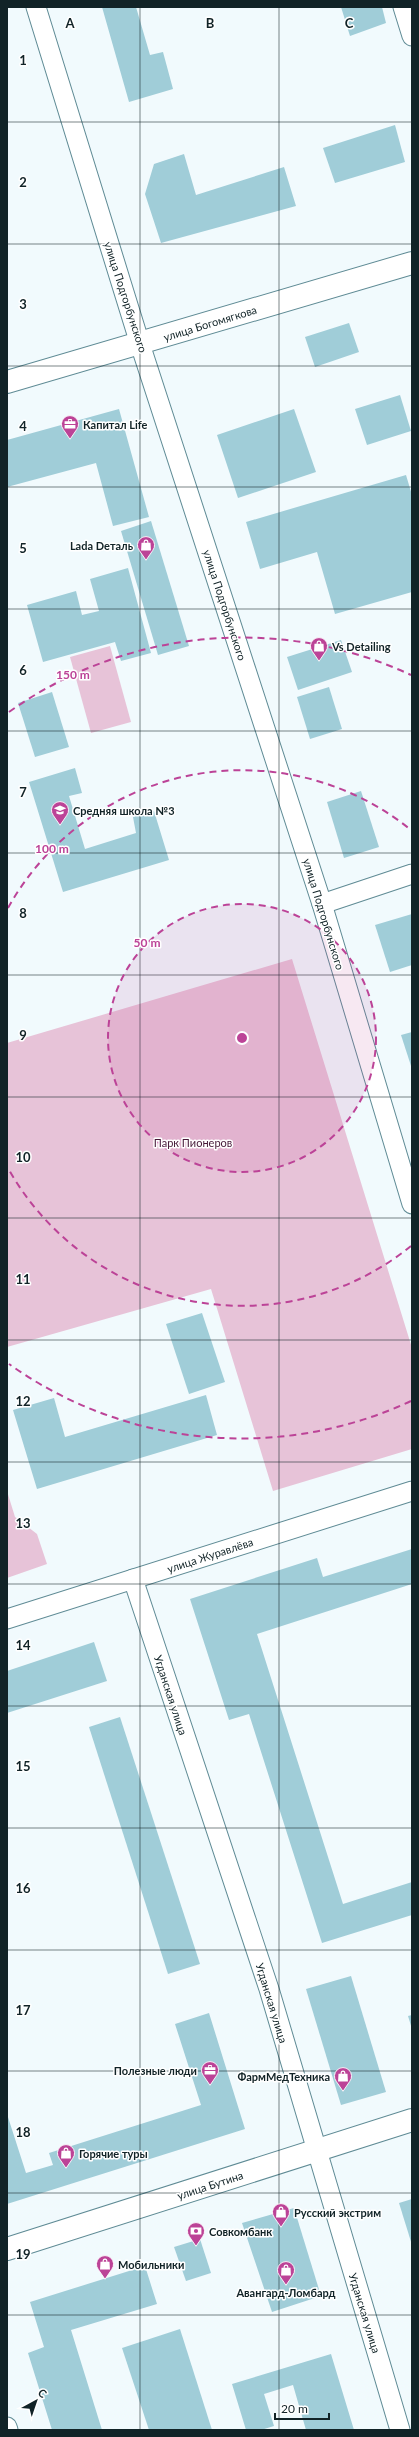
<svg xmlns="http://www.w3.org/2000/svg" width="419" height="2437" viewBox="0 0 419 2437" font-family="Lato,sans-serif">
<style>
.green{fill:#e7c3d8}
.building{fill:#a0cdd8}
.lines{fill:none;stroke-linecap:round;stroke-linejoin:round}
.minor-casing{stroke:#5f8b95;stroke-width:21}
.secondary-casing{stroke:#5f8b95;stroke-width:24}
.minor{stroke:#fff;stroke-width:19}
.secondary{stroke:#fff;stroke-width:22}
.grid{fill:none;stroke:#112327;stroke-width:1;stroke-opacity:0.55}
.ring{fill:none;stroke:#bc4397;stroke-width:2;stroke-dasharray:7 5}
.labels{text-anchor:middle;dominant-baseline:central;stroke-width:3;stroke-linejoin:round;paint-order:stroke}
.street-label{font-size:11px;fill:#112327;stroke:#fff}
.poi-label{font-size:11px;font-weight:bold;fill:#112327;stroke:#fff;text-anchor:start}
.park-label{font-size:11px;fill:#441736;stroke:#fff}
.grid-label{font-size:13px;text-anchor:middle;font-weight:bold;fill:#112327;stroke:#fff;stroke-width:3;stroke-linejoin:round;paint-order:stroke}
.centre{fill:#bc4397;stroke:#fff;stroke-width:2}
.ring-label{font-size:12px;text-anchor:middle;font-weight:bold;fill:#bc4397;stroke:#fff;stroke-width:3;stroke-linejoin:round;paint-order:stroke}
</style>
<rect width="100%" height="100%" fill="#f1fafd"/>
<g class="green">
<polygon points="110,646 131,722 91,733 70,657"/>
<polygon points="292,959 412,1348 412,1449 273,1491 211,1289 7,1347 7,1043"/>
<polygon points="7,1491 15,1517 37,1534 47,1564 7,1578"/>
</g>
<g class="building">
<polygon points="102,7 136,7 150,55 163,52 173,89 129,102"/>
<polygon points="341,7 382,7 386,23 350,36"/>
<polygon points="395,125 405,162 335,183 323,148"/>
<polygon points="184,154 196,195 284,167 296,206 161,243 145,194 154,164"/>
<polygon points="349,323 359,352 315,367 305,337"/>
<polygon points="400,395 411,431 367,445 355,409"/>
<polygon points="119,409 149,517 113,526 96,463 7,487 7,440"/>
<polygon points="294,409 316,472 238,498 217,435"/>
<polygon points="406,475 412,495 412,592 335,614 317,552 260,569 246,522"/>
<polygon points="151,521 189,646 158,655 121,531"/>
<polygon points="128,568 151,653 121,661 115,642 43,662 27,605 76,591 82,615 99,611 90,579"/>
<polygon points="341,640 352,672 298,690 287,657"/>
<polygon points="329,687 342,729 310,739 297,697"/>
<polygon points="52,692 69,747 35,757 18,703"/>
<polygon points="75,768 82,793 69,796 85,849 136,833 133,817 154,811 169,860 63,892 29,782"/>
<polygon points="361,791 379,847 344,858 327,802"/>
<polygon points="412,914 412,965 390,972 375,925"/>
<polygon points="412,1032 412,1069 401,1035"/>
<polygon points="202,1313 225,1382 189,1394 166,1324"/>
<polygon points="206,1395 217,1435 37,1489 13,1410 54,1398 65,1437"/>
<polygon points="412,1549 412,1584 257,1634 343,1904 412,1882 412,1915 322,1943 249,1714 229,1720 190,1599 317,1558 323,1577"/>
<polygon points="94,1642 107,1681 7,1713 7,1671"/>
<polygon points="120,1717 200,1964 168,1974 89,1727"/>
<polygon points="351,1976 386,2092 341,2105 306,1989"/>
<polygon points="209,2013 245,2129 7,2204 7,2114 26,2173 53,2165 49,2153 201,2105 175,2024"/>
<polygon points="412,2015 412,2029 408,2016"/>
<polygon points="412,2199 412,2245 399,2203"/>
<polygon points="294,2208 321,2296 272,2312 242,2223"/>
<polygon points="200,2239 211,2273 186,2281 174,2247"/>
<polygon points="145,2266 157,2304 71,2330 102,2430 52,2430 28,2353 44,2347 30,2302"/>
<polygon points="180,2329 212,2430 149,2430 122,2348"/>
<polygon points="331,2354 354,2430 306,2430 293,2385 264,2394 274,2426 261,2430 246,2430 232,2384"/>
</g>
<g class="lines">
<g class="minor-casing">
<g id="minor">
<polyline points="36,7 140,344 322,904 412,1204"/>
<polyline points="403,7 412,36"/>
<polyline points="322,904 412,874"/>
<polyline points="133,1579 269,1989 400,2430"/>
<polyline points="7,1619 412,1491"/>
<polyline points="7,2427 8,2430"/>
</g>
</g>
<g class="secondary-casing">
<g id="secondary">
<polyline points="7,382 412,263"/>
<polyline points="7,2249 412,2120"/>
</g>
</g>
<use href="#minor" class="minor"/>
<use href="#secondary" class="secondary"/>
</g>
<path class="grid" d="M140,7V2430M279,7V2430M7,122H412M7,244H412M7,366H412M7,487H412M7,609H412M7,731H412M7,853H412M7,975H412M7,1097H412M7,1218H412M7,1340H412M7,1462H412M7,1584H412M7,1706H412M7,1828H412M7,1950H412M7,2071H412M7,2193H412M7,2315H412"/>
<circle cx="242" cy="1038" r="134" fill="#bc4397" fill-opacity=".12"/>
<g class="ring">
<circle cx="242" cy="1038" r="134"/>
<path d="M411 1246A268 268 0 0 1 8 1168M8 908A268 268 0 0 1 411 830"/>
<path d="M411 1401A401 401 0 0 1 9 1364M9 712A401 401 0 0 1 411 675"/>
</g>
<defs>
<g id="office-pin" transform="scale(0.9)"><path d="M0 17L-7.5 6A9.5 9.5 0 1 1 7.5 6Z" fill="#bc4397" stroke="#fff"/><path d="M-6-3h4V-5.5h4V-3h4V5H-6ZM-1-4.5V-3h2v-1.5ZM-6 0V1H6V0Z" fill="#fff"/></g>
<g id="shop-pin" transform="scale(0.9)"><path d="M0 17L-7.5 6A9.5 9.5 0 1 1 7.5 6Z" fill="#bc4397" stroke="#fff"/><path d="M-5-2.5h2.3a2.7 3.5 0 0 1 5.4 0H5L5.5 6h-11ZM-1.5-2.5h3a1.5 2.3 0 0 0-3 0Z" fill="#fff"/></g>
<g id="school-pin" transform="scale(0.9)"><path d="M0 17L-7.5 6A9.5 9.5 0 1 1 7.5 6Z" fill="#bc4397" stroke="#fff"/><path d="M0-5L7-2L0 1L-7-2ZM-4 1L0 2.5L4 1V4Q0 6-4 4Z" fill="#fff"/></g>
<g id="bank-pin" transform="scale(0.9)"><path d="M0 17L-7.5 6A9.5 9.5 0 1 1 7.5 6Z" fill="#bc4397" stroke="#fff"/><path d="M-6-4H6V4H-6ZM0-2.3a2.3 2.3 0 1 0 0 4.6a2.3 2.3 0 1 0 0-4.6Z" fill="#fff"/></g>
</defs>
<g fill-rule="evenodd">
<use href="#office-pin" x="70" y="424"/>
<use href="#shop-pin" x="146" y="545"/>
<use href="#shop-pin" x="319" y="646"/>
<use href="#school-pin" x="60" y="810"/>
<use href="#office-pin" x="210" y="2070"/>
<use href="#shop-pin" x="343" y="2076"/>
<use href="#shop-pin" x="66" y="2153"/>
<use href="#shop-pin" x="281" y="2212"/>
<use href="#bank-pin" x="196" y="2231"/>
<use href="#shop-pin" x="105" y="2264"/>
<use href="#shop-pin" x="286" y="2270"/>
</g>
<g class="labels">
<g class="street-label">
<text transform="translate(126 297) rotate(72)">улица Подгорбунского</text>
<text transform="translate(210 323) rotate(-17)">улица Богомягкова</text>
<text transform="translate(225 605) rotate(72)">улица Подгорбунского</text>
<text transform="translate(324 914) rotate(73)">улица Подгорбунского</text>
<text transform="translate(210 1555) rotate(-18)">улица Журавлёва</text>
<text transform="translate(171 1695) rotate(72)">Угданская улица</text>
<text transform="translate(272 2003) rotate(73)">Угданская улица</text>
<text transform="translate(210 2185) rotate(-18)">улица Бутина</text>
<text transform="translate(365 2313) rotate(73)">Угданская улица</text>
</g>
<g class="poi-label">
<text x="83" y="424">Капитал Life</text>
<text x="133" y="545" text-anchor="end">Lada Dеталь</text>
<text x="332" y="646">Vs Detailing</text>
<text x="73" y="810">Средняя школа №3</text>
<text x="197" y="2070" text-anchor="end">Полезные люди</text>
<text x="330" y="2076" text-anchor="end">ФармМедТехника</text>
<text x="79" y="2153">Горячие туры</text>
<text x="294" y="2212">Русский экстрим</text>
<text x="209" y="2231">Совкомбанк</text>
<text x="118" y="2264">Мобильники</text>
<text x="286" y="2292" text-anchor="middle">Авангард-Ломбард</text>
</g>
<g class="park-label">
<text x="193" y="1142">Парк Пионеров</text>
</g>
</g>
<g class="grid-label">
<text x="70" y="28">A</text>
<text x="210" y="28">B</text>
<text x="349" y="28">C</text>
<text x="23" y="65">1</text>
<text x="23" y="187">2</text>
<text x="23" y="309">3</text>
<text x="23" y="431">4</text>
<text x="23" y="553">5</text>
<text x="23" y="675">6</text>
<text x="23" y="797">7</text>
<text x="23" y="918">8</text>
<text x="23" y="1040">9</text>
<text x="23" y="1162">10</text>
<text x="23" y="1284">11</text>
<text x="23" y="1406">12</text>
<text x="23" y="1528">13</text>
<text x="23" y="1650">14</text>
<text x="23" y="1771">15</text>
<text x="23" y="1893">16</text>
<text x="23" y="2015">17</text>
<text x="23" y="2137">18</text>
<text x="23" y="2259">19</text>
</g>
<circle cx="242" cy="1038" r="6" class="centre"/>
<g class="ring-label">
<text x="73" y="679">150 m</text>
<text x="52" y="853">100 m</text>
<text x="147" y="947">50 m</text>
</g>
<rect width="419" height="2437" fill="none" stroke="#112327" stroke-width="16"/>
<g transform="translate(36 2401) rotate(40)" stroke="#ffffff" stroke-width="3" paint-order="stroke">
<path d="M0-3L7 15L0 10L-7 15Z" fill="#112327"/>
<text y="-6" font-size="11" font-weight="bold" text-anchor="middle" fill="#112327">С</text>
</g>
<path d="M275 2413v6h54v-6" fill="none" stroke="#112327" stroke-width="2"/>
<text x="281" y="2413" font-size="12" fill="#112327" stroke="#ffffff" stroke-width="3" paint-order="stroke">20 m</text>
</svg>
